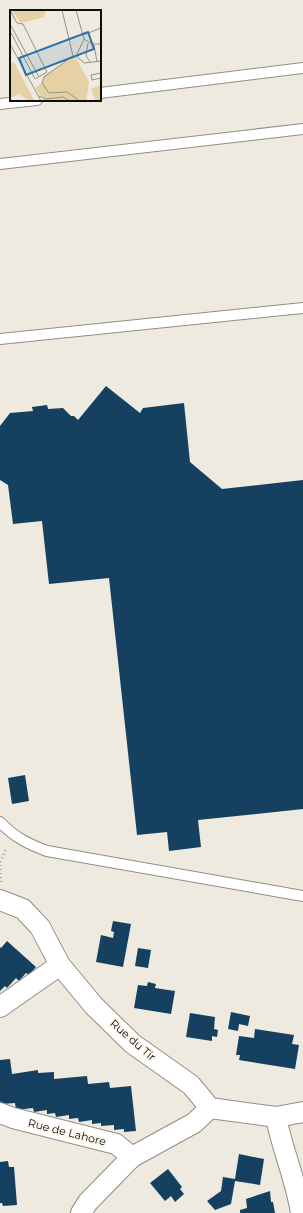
<svg xmlns="http://www.w3.org/2000/svg" width="303" height="1213" viewBox="0 0 303 1213" font-family="Montserrat,sans-serif">
<style>
.building{fill:#154060}
.lines{fill:none;stroke-linecap:round;stroke-linejoin:round}
.service-casing{stroke:#938e84;stroke-width:12}
.minor-casing{stroke:#938e84;stroke-width:22}
.path{stroke:#a5a199;stroke-width:2.5;stroke-dasharray:1 3;stroke-linecap:butt}
.service{stroke:#fff;stroke-width:10}
.minor{stroke:#fff;stroke-width:20}
.labels{text-anchor:middle;dominant-baseline:central;stroke-width:4;stroke-linejoin:round;paint-order:stroke}
.street-label{font-size:11px;fill:#100e0b;stroke:#fcf7ec}
.inset-road{fill:none;stroke:#96928a;stroke-width:1}
.view{fill:#2d72a7;fill-opacity:0.15;stroke:#2d72a7;stroke-width:2}
.inset-edge{fill:none;stroke:#100e0b;stroke-width:2}
</style>
<rect width="100%" height="100%" fill="#efeadf"/>
<g class="building">
<polygon points="106,386 140,413 143,408 184,403 190,462 222,489 303,480 303,809 198,820 201,847 169,851 167,832 137,835 109,578 49,584 42,521 13,524 8,485 0,480 0,426 10,413 33,411 32,407 47,405 48,409 63,408 71,416 74,416 78,420"/>
<polygon points="25,775 29,801 12,804 8,778"/>
<polygon points="113,921 131,924 123,967 96,962 101,935 113,938 114,932 111,931"/>
<polygon points="7,941 36,967 29,975 26,973 19,981 16,978 7,988 5,986 0,991 0,947 1,948"/>
<polygon points="138,948 151,950 148,968 135,966"/>
<polygon points="148,982 156,984 155,988 175,991 171,1014 134,1008 138,985 147,986"/>
<polygon points="231,1012 250,1016 248,1026 239,1024 238,1031 228,1029"/>
<polygon points="190,1013 215,1017 214,1029 218,1030 217,1037 212,1036 212,1041 186,1037"/>
<polygon points="255,1029 294,1035 292,1044 299,1045 295,1069 239,1060 240,1055 236,1055 239,1036 254,1038"/>
<polygon points="10,1059 12,1074 38,1070 38,1073 54,1072 54,1079 87,1076 88,1084 109,1082 110,1088 131,1086 136,1131 124,1132 124,1129 114,1130 114,1125 101,1126 101,1123 92,1124 92,1120 79,1122 78,1118 69,1119 69,1115 56,1117 55,1113 47,1114 47,1110 34,1112 33,1108 16,1110 15,1103 2,1104 0,1101 0,1060"/>
<polygon points="239,1154 264,1159 260,1185 235,1181 231,1204 215,1210 207,1201 221,1191 223,1177 235,1179"/>
<polygon points="8,1161 9,1167 14,1167 17,1205 3,1206 2,1203 0,1203 0,1162"/>
<polygon points="168,1169 182,1187 180,1189 184,1194 175,1202 171,1196 165,1201 150,1183"/>
<polygon points="270,1191 271,1202 273,1202 275,1213 240,1213 240,1210 247,1208 246,1199"/>
</g>
<g class="lines">
<g class="service-casing">
<g id="service">
<polyline points="100,93 303,68"/>
<polyline points="0,104 37,100"/>
<polyline points="0,164 303,129"/>
<polyline points="0,339 303,308"/>
<path d="M0,822C14,837 28,844 47,851L303,896"/>
</g>
</g>
<g class="minor-casing">
<g id="minor">
<polyline points="0,900 23,909 40,927 60,965 94,1006 133,1044 191,1085 210,1108 276,1117 303,1112"/>
<polyline points="0,1007 60,965"/>
<polyline points="0,1113 13,1118 116,1144 132,1157"/>
<path d="M276,1117C282,1149 296,1180 301,1213"/>
<polyline points="81,1213 88,1202 132,1157 194,1123 210,1108"/>
</g>
</g>
<polyline class="path" points="1,882 0,863 6,848"/>
<use href="#service" class="service"/>
<use href="#minor" class="minor"/>
</g>
<g class="labels">
<g class="street-label">
<text transform="translate(133 1040) rotate(41)">Rue du Tir</text>
<text transform="translate(67 1132) rotate(14)">Rue de Lahore</text>
</g>
</g>
<g transform="translate(10 10)">
<rect width="91" height="91" fill="#efeadf"/>
<path d="M1,0H36L34,7L11,13ZM65,46L79,72L76,91H35L25,78L33,72V66ZM4,52L23,88L26,91H19L9,84L0,88V54ZM91,75V89L86,91L81,79Z" fill="#e6d1a4"/>
<path class="inset-road" d="M52,0L63,46L34,67L32,73L39,83L57,82L70,91M66,0L74,29L67,44L68,48L75,53L91,51M0,14L29,67M0,21L25,69L37,62L13,14L7,13L0,0M73,25L91,18M74,29L82,34H91M78,33L76,46L81,53M0,34L31,91M84,35L87,52M91,63L81,65L82,70L91,68M29,86L36,89L53,87L60,91"/>
<path class="view" d="M78,22L84,39L16,65L9,48Z"/>
<rect width="91" height="91" class="inset-edge"/>
</g>
</svg>
